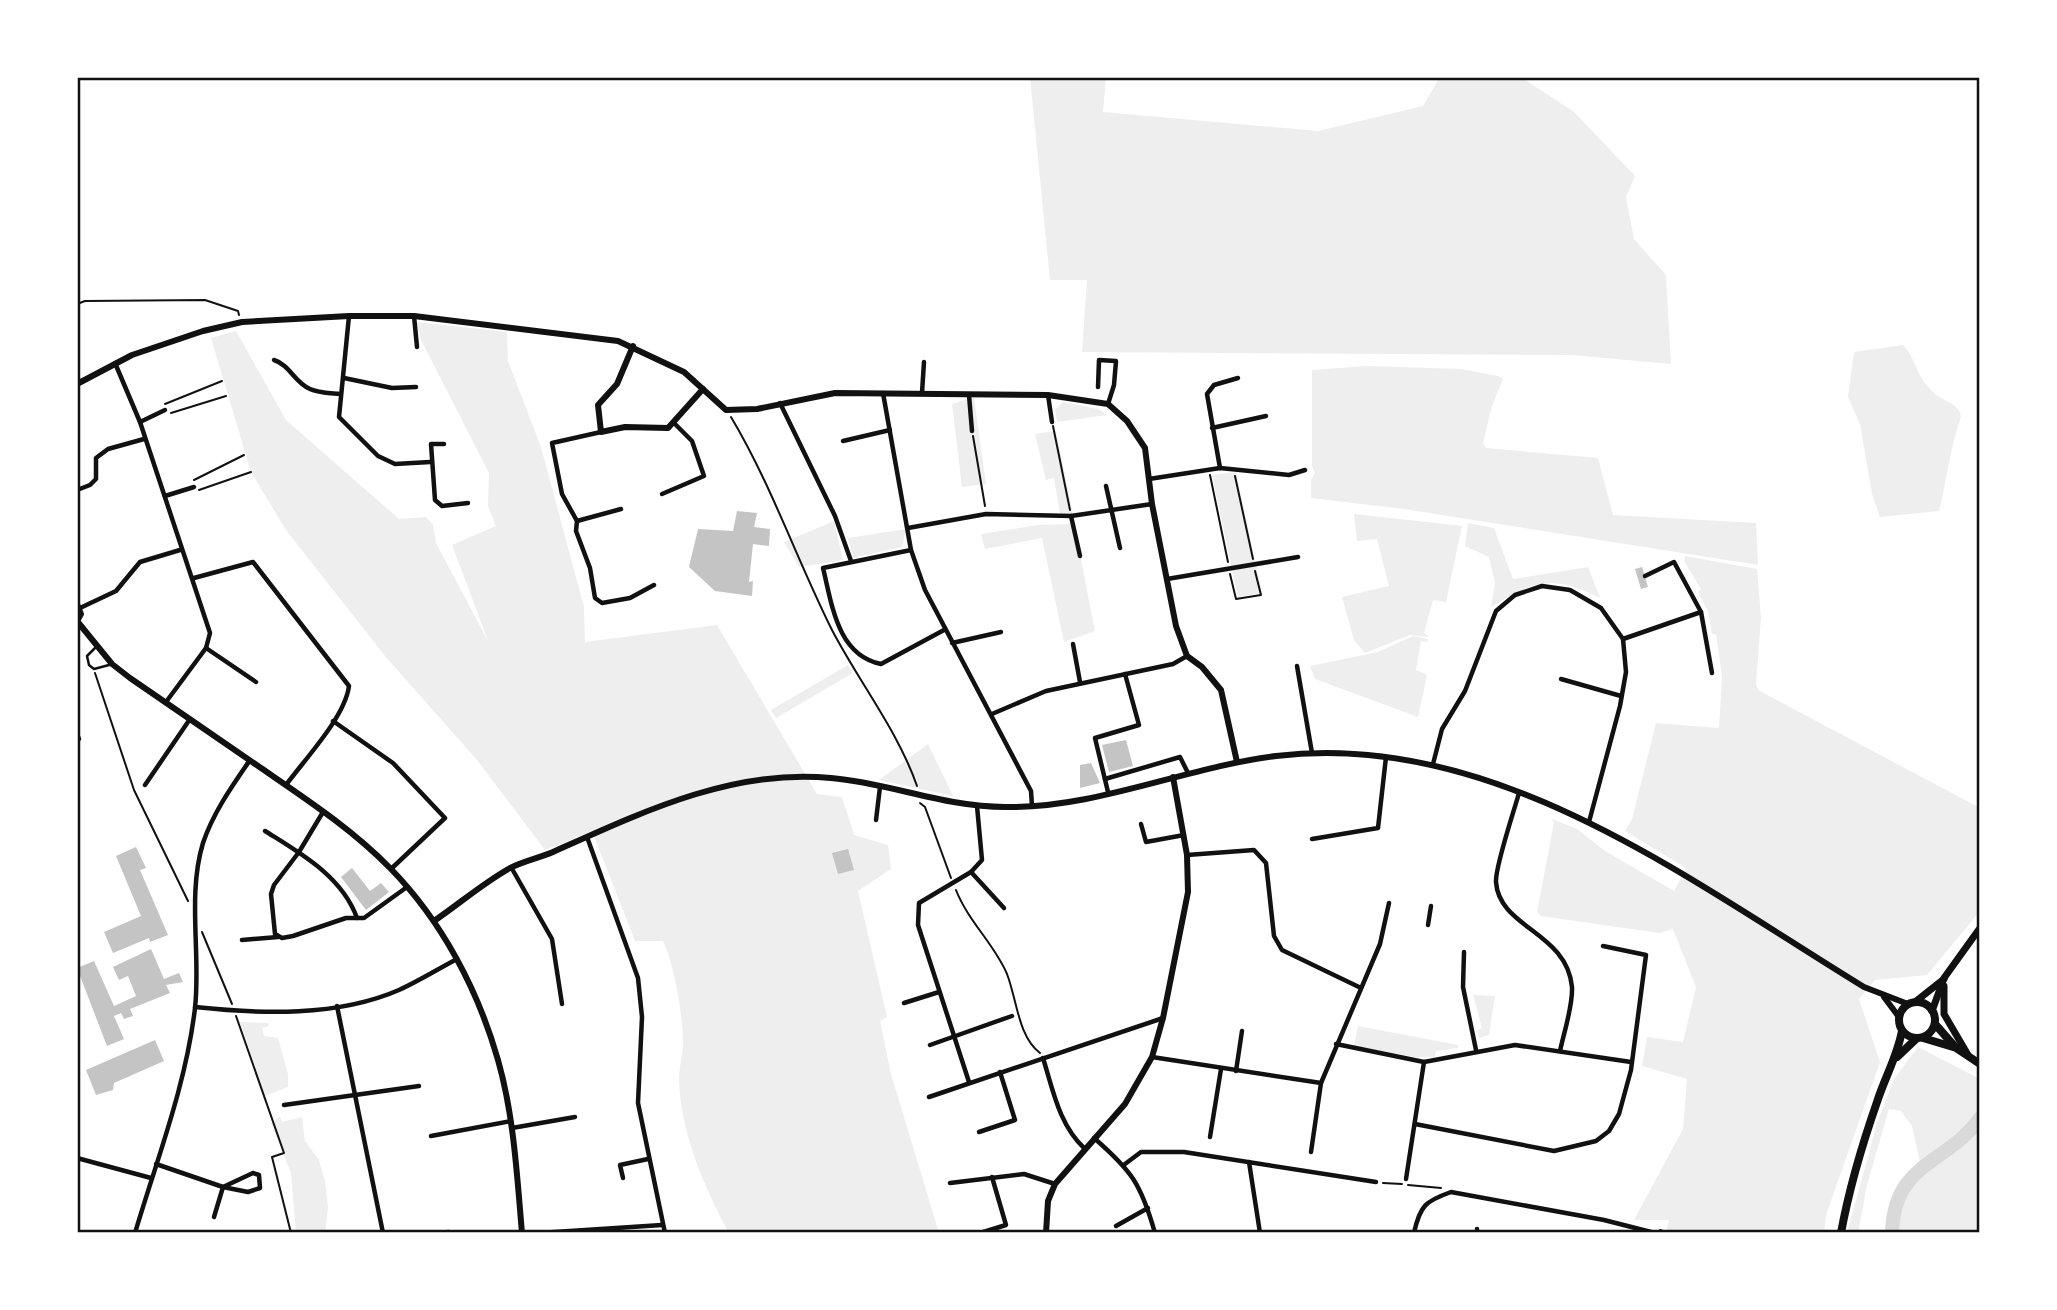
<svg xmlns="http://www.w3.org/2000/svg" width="2057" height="1310" viewBox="0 0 2057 1310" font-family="Raleway,sans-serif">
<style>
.green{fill:#eee}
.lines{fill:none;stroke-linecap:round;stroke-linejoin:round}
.river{stroke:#d9d9d9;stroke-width:14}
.building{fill:#c4c4c4}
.path{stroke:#111;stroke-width:2}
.service{stroke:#111;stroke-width:2.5}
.minor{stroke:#111;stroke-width:4.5}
.tertiary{stroke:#111;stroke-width:6}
.secondary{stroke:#111;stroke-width:7}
.primary{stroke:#111;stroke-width:8}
.neatline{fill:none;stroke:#111;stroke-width:2.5}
</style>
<rect width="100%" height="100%" fill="#fff"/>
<g class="green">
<polygon points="1030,77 1106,77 1103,112 1318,131 1423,106 1440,77 1521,77 1574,112 1635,176 1626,197 1634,239 1666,275 1671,364 1572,355 1082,352 1087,280 1050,280"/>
<path d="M416,322L507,332L508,361L541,447L584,607L585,642L717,625L817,794L842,797L854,835L888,845L891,869L858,891L887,1017L880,1021L891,1074L939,1233H729C705,1189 680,1131 679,1079C679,1067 683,1054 683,1042C683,1015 674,964 663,941H635L592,831L545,850L477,760L385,656L286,530L251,472L211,338L236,331L286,420L399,519L426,517L433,525L436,543L489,643L452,545L496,526L488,506L489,473L421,340Z"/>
<path d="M1903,345C1917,360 1915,375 1933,392C1942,402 1959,402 1961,417C1950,447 1947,479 1939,511L1880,517L1872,494L1860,424L1848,397L1854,352Z"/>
<polygon points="1367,366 1461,369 1498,376 1503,379 1492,406 1483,443 1486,448 1598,458 1613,515 1756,523 1758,565 1404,509 1311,498 1311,480 1315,473 1312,466 1312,370"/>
<polygon points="974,397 986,484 962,487 952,404"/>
<polygon points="1063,402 1098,409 1107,415 1057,422 1055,410"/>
<polygon points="1056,431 1073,514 1060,514 1054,478 1046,480 1035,434"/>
<polygon points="1236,472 1262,593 1238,597 1212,475"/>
<polygon points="1354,514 1462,526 1446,602 1433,600 1424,633 1429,637 1410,635 1365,653 1354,640 1342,597 1389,586 1377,539 1357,541"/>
<polygon points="834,521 843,560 799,567 784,542"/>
<path d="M1468,523L1494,528L1513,579L1588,567L1600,598C1552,574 1536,580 1491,607L1495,583L1489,557L1465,546Z"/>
<polygon points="1074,524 1095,631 1064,642 1042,538 985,549 981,534 1038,525"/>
<polygon points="906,529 902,547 853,558 848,538"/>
<polygon points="1685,556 1757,569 1761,617 1756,684 1758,690 1980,808 1980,911 1927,975 1875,980 1859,999 1880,1062 1826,1215 1824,1233 1666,1233 1669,1220 1634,1220 1683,1129 1687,1079 1642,1066 1647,1037 1683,1042 1696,987 1673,929 1659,933 1541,916 1537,912 1554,822 1552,819 1577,829 1605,851 1674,891 1686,868 1625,831 1632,819 1656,723 1719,728 1722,677 1716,634 1712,634 1708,611 1698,592 1701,589 1684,561"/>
<polygon points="1413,636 1428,639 1427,642 1421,641 1416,670 1427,675 1418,717 1315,679 1310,666 1378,652"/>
<polygon points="848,665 853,673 776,718 771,710"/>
<polygon points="928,744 953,796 879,780"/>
<polygon points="1473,995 1495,996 1489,1035 1479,1038 1477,1031 1482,1028"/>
<polygon points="240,1022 268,1023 269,1026 262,1028 264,1036 278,1038 288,1074 288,1087 265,1096"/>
<polygon points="1358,1026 1458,1045 1458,1048 1436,1051 1435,1057 1414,1057 1354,1046"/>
<polygon points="1918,1047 1980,1079 1980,1106 1968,1126 1956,1138 1920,1162 1912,1126 1901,1111 1889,1109 1867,1185 1858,1233 1847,1233 1877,1123 1894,1079"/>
<polygon points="280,1116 282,1122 302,1117 305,1141 319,1160 325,1181 328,1208 325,1233 296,1233 291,1173 271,1123"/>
<path d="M1980,1126V1233H1894C1899,1160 1949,1172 1980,1126Z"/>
</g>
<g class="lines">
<path class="river" d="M1892,1233C1894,1161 1947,1165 1980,1118"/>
</g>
<g class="building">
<polygon points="737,511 757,513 754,527 770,529 769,546 753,544 749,582 753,581 752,596 715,591 689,567 698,529 733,531"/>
<polygon points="1642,567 1648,587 1641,589 1635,569"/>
<polygon points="1126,740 1133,766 1109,772 1102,745"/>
<polygon points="1091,763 1100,783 1080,788 1080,765"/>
<polygon points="136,847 146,868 140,870 168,935 150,942 149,938 113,953 104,932 141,916 116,856"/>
<polygon points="848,849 854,870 838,874 832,853"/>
<polygon points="352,868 370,891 381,883 389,892 366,910 341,877"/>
<polygon points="151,949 164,979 179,973 183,982 166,985 170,993 130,1009 133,1016 124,1019 121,1013 114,1016 124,1039 107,1046 77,968 94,961 114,1006 136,996 128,976 119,980 113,967"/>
<polygon points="155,1040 164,1061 114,1083 113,1090 96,1095 86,1070"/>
</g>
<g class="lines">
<g class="path">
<polyline points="77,304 85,301 205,300 238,311 239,315"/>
<polyline points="165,404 222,381"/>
<polyline points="171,413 226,396"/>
<path d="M731,417C771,484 797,560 832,630C859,682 898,731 917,786"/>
<polyline points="1053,426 1070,510"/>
<polyline points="973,436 985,506"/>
<polyline points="1210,475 1228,562"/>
<polyline points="1235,476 1253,559"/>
<polyline points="194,480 244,455"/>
<polyline points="199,490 251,472"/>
<polyline points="1230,574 1236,599 1261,595 1255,571"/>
<polyline points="95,673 134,790 188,901"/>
<polyline points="920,803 925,807 951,878"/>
<path d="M956,890C968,921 995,945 1007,974C1017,1000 1018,1036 1040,1053"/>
<polyline points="202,932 232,1004"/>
<polyline points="236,1016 284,1153 272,1157 291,1233"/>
<polyline points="1383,1183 1402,1184"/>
<polyline points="1408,1185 1441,1188"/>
<polyline points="1660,1230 1669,1233"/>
</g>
<polyline class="service" points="97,646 87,656 89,665 94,669 109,665"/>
<g class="minor">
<polyline points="349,316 339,417 378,456 395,464 430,462"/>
<polyline points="414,316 417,347"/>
<path d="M274,360C290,365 294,382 310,389C318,393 330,393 340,394"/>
<polyline points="115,363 140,422 210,633 206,648 166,702"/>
<polyline points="344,378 392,388 416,387"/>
<polyline points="1098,387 1099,360 1116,361 1114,385 1108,404"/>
<polyline points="883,393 911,550 925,590 1031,791 1032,806"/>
<polyline points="922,393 924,362"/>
<polyline points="969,395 972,431"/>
<polyline points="1048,395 1052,422"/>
<polyline points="780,403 835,516 851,561"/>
<polyline points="140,422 165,410"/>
<polyline points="1212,428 1266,416"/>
<polyline points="601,432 552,443 562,494 577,521 576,531 590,568 595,598 602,603 630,598 654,585"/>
<polyline points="843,441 890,430"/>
<polyline points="444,444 431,444 435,500 442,506 468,503"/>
<polyline points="1220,468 1207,394 1214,385 1238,378"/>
<polyline points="1149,479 1220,468 1289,475 1305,470"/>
<polyline points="1106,486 1120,548"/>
<polyline points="77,490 90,485 96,479 96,458 108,449 144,439"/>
<polyline points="662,494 704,476 692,441 675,424"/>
<polyline points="165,496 194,487"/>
<polyline points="1071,516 1080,556"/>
<polyline points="577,521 621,509"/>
<polyline points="908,528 986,514 1071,516 1152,504"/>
<path d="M911,550L823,568C832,604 837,655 881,664L944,630"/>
<polyline points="1645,576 1674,562 1701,612 1712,673"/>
<path d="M194,578L253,562L349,686C345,717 305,759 286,785"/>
<polyline points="1167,579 1298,557"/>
<polyline points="80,608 116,591 140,562 180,550"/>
<polyline points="1623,639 1701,612"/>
<polyline points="952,643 1001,632"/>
<polyline points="1073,644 1080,682"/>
<polyline points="206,648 256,682"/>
<polyline points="1297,666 1312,753"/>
<polyline points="1561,679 1621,696"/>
<polyline points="992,714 1046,691 1173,664 1187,656"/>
<polyline points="333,721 393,763 445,818 391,869"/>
<polyline points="77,734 79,739"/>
<polyline points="1433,764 1442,729 1465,691 1496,611 1515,595 1542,586 1570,590 1601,608 1623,639 1626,672 1620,706 1589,822"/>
<polyline points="1105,779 1180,757 1188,773"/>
<polyline points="145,785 190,719"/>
<polyline points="1108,792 1095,738 1139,725 1125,674"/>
<path d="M1519,793C1514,811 1495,867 1496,882C1499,928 1567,932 1572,987C1573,1006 1564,1032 1560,1051"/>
<polyline points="323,812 299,852 274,885 271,894 275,934 282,938 293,936 346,918 364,918 407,887"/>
<polyline points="876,820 880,787"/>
<polyline points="1141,824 1146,842 1184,835"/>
<path d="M265,831C300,853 342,876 357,918"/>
<polyline points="587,837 638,978 642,1017 638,1103 665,1233"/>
<polyline points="1312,839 1378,828 1386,757"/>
<polyline points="1187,855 1254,850 1266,863 1274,936 1282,950 1361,988"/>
<polyline points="511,867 552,939 562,1004"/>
<polyline points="971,872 1004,908"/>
<polyline points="1428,925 1431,906"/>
<polyline points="242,940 278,937"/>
<polyline points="1464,952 1463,987 1476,1050"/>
<polyline points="904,1003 939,992"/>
<polyline points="337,1006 383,1233"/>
<path d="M195,1007C261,1014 337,1017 399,990C419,981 438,969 457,959"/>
<polyline points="1336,1044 1424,1062 1515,1045 1631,1062"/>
<polyline points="930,1045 1012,1016"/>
<polyline points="1152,1057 1321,1083"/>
<path d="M1043,1058C1053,1090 1059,1125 1085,1149"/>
<polyline points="1236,1071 1242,1031"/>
<polyline points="969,1082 918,925 919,903 971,872 982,860 977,806"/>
<polyline points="929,1097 1163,1018"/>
<polyline points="284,1105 419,1086"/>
<polyline points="1415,1124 1554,1151 1596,1141 1609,1131 1619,1114 1631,1070 1646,955 1603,946"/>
<polyline points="512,1128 575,1117"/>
<polyline points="979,1132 1015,1120 1000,1072"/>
<polyline points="431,1136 511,1121"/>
<polyline points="1210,1137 1221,1069"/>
<path d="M1094,1138C1132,1171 1141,1184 1155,1233"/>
<polyline points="1311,1152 1321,1083 1380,944 1389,903"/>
<polyline points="77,1158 151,1178"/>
<polyline points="1249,1162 1260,1233"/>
<polyline points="156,1164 223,1187 214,1217"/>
<polyline points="1125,1164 1141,1152 1184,1152 1376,1182"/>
<polygon points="253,1173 259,1175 260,1188 248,1192 223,1187"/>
<polyline points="623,1178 620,1165 648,1159"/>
<polyline points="1406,1179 1424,1062"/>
<polyline points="950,1183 1024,1174 1055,1184"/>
<polyline points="1116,1226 1148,1208"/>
<polyline points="1477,1229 1477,1233"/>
<path d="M135,1233C157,1159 186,1085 195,1008C201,955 187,895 203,843C213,813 232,786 250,760"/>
<polyline points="435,1233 449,1232"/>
<polyline points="539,1233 662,1225"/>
<polyline points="980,1233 1006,1225 992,1177"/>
<path d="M1414,1233C1420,1205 1426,1201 1451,1192L1604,1220L1655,1233"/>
</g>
<g class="tertiary">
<polyline points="633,346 617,384 598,405 601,432 625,427 668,428 703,389"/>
<polyline points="77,384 132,355 203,331 242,322 349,316 414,316 618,341 684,372 726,410 757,409 835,393 1048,395 1108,404 1127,421 1145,448 1152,504 1176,626 1187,656 1202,667 1221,690 1237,762"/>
<polyline points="77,604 81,614 77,621"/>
<path d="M77,621L112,664L130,678C174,708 217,738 261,768C306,799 352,829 390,868C442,921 478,990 498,1060C514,1116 517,1176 522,1233"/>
<path d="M434,921C459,904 483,883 510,868C523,861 539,858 553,852C640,813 733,768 831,778C890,783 944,807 1005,807C1095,809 1186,767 1276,756C1493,729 1689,880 1864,987L1908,1004"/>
<polyline points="1884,997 1899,1017"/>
<polyline points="1046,1233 1048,1201 1055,1184 1125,1104 1152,1057 1163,1018 1188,892 1187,855 1173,777"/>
</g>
<g class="secondary">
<polyline points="1944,986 1944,1014 1968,1055"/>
<polyline points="1915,1002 1944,979"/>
<polyline points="1932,1011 1944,978 1980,928"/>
</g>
<g class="primary">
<circle cx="1917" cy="1020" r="18"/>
<polyline points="1935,1024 1956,1048 1980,1064"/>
<polyline points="1923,1038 1953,1047"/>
<polyline points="1897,1057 1916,1039"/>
<path d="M1841,1233C1849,1189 1862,1145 1877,1102C1885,1077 1897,1057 1902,1031"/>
</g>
</g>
<rect width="2057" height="1310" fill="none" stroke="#ffffff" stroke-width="158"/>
<rect x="79" y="79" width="1899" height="1152" class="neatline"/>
</svg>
